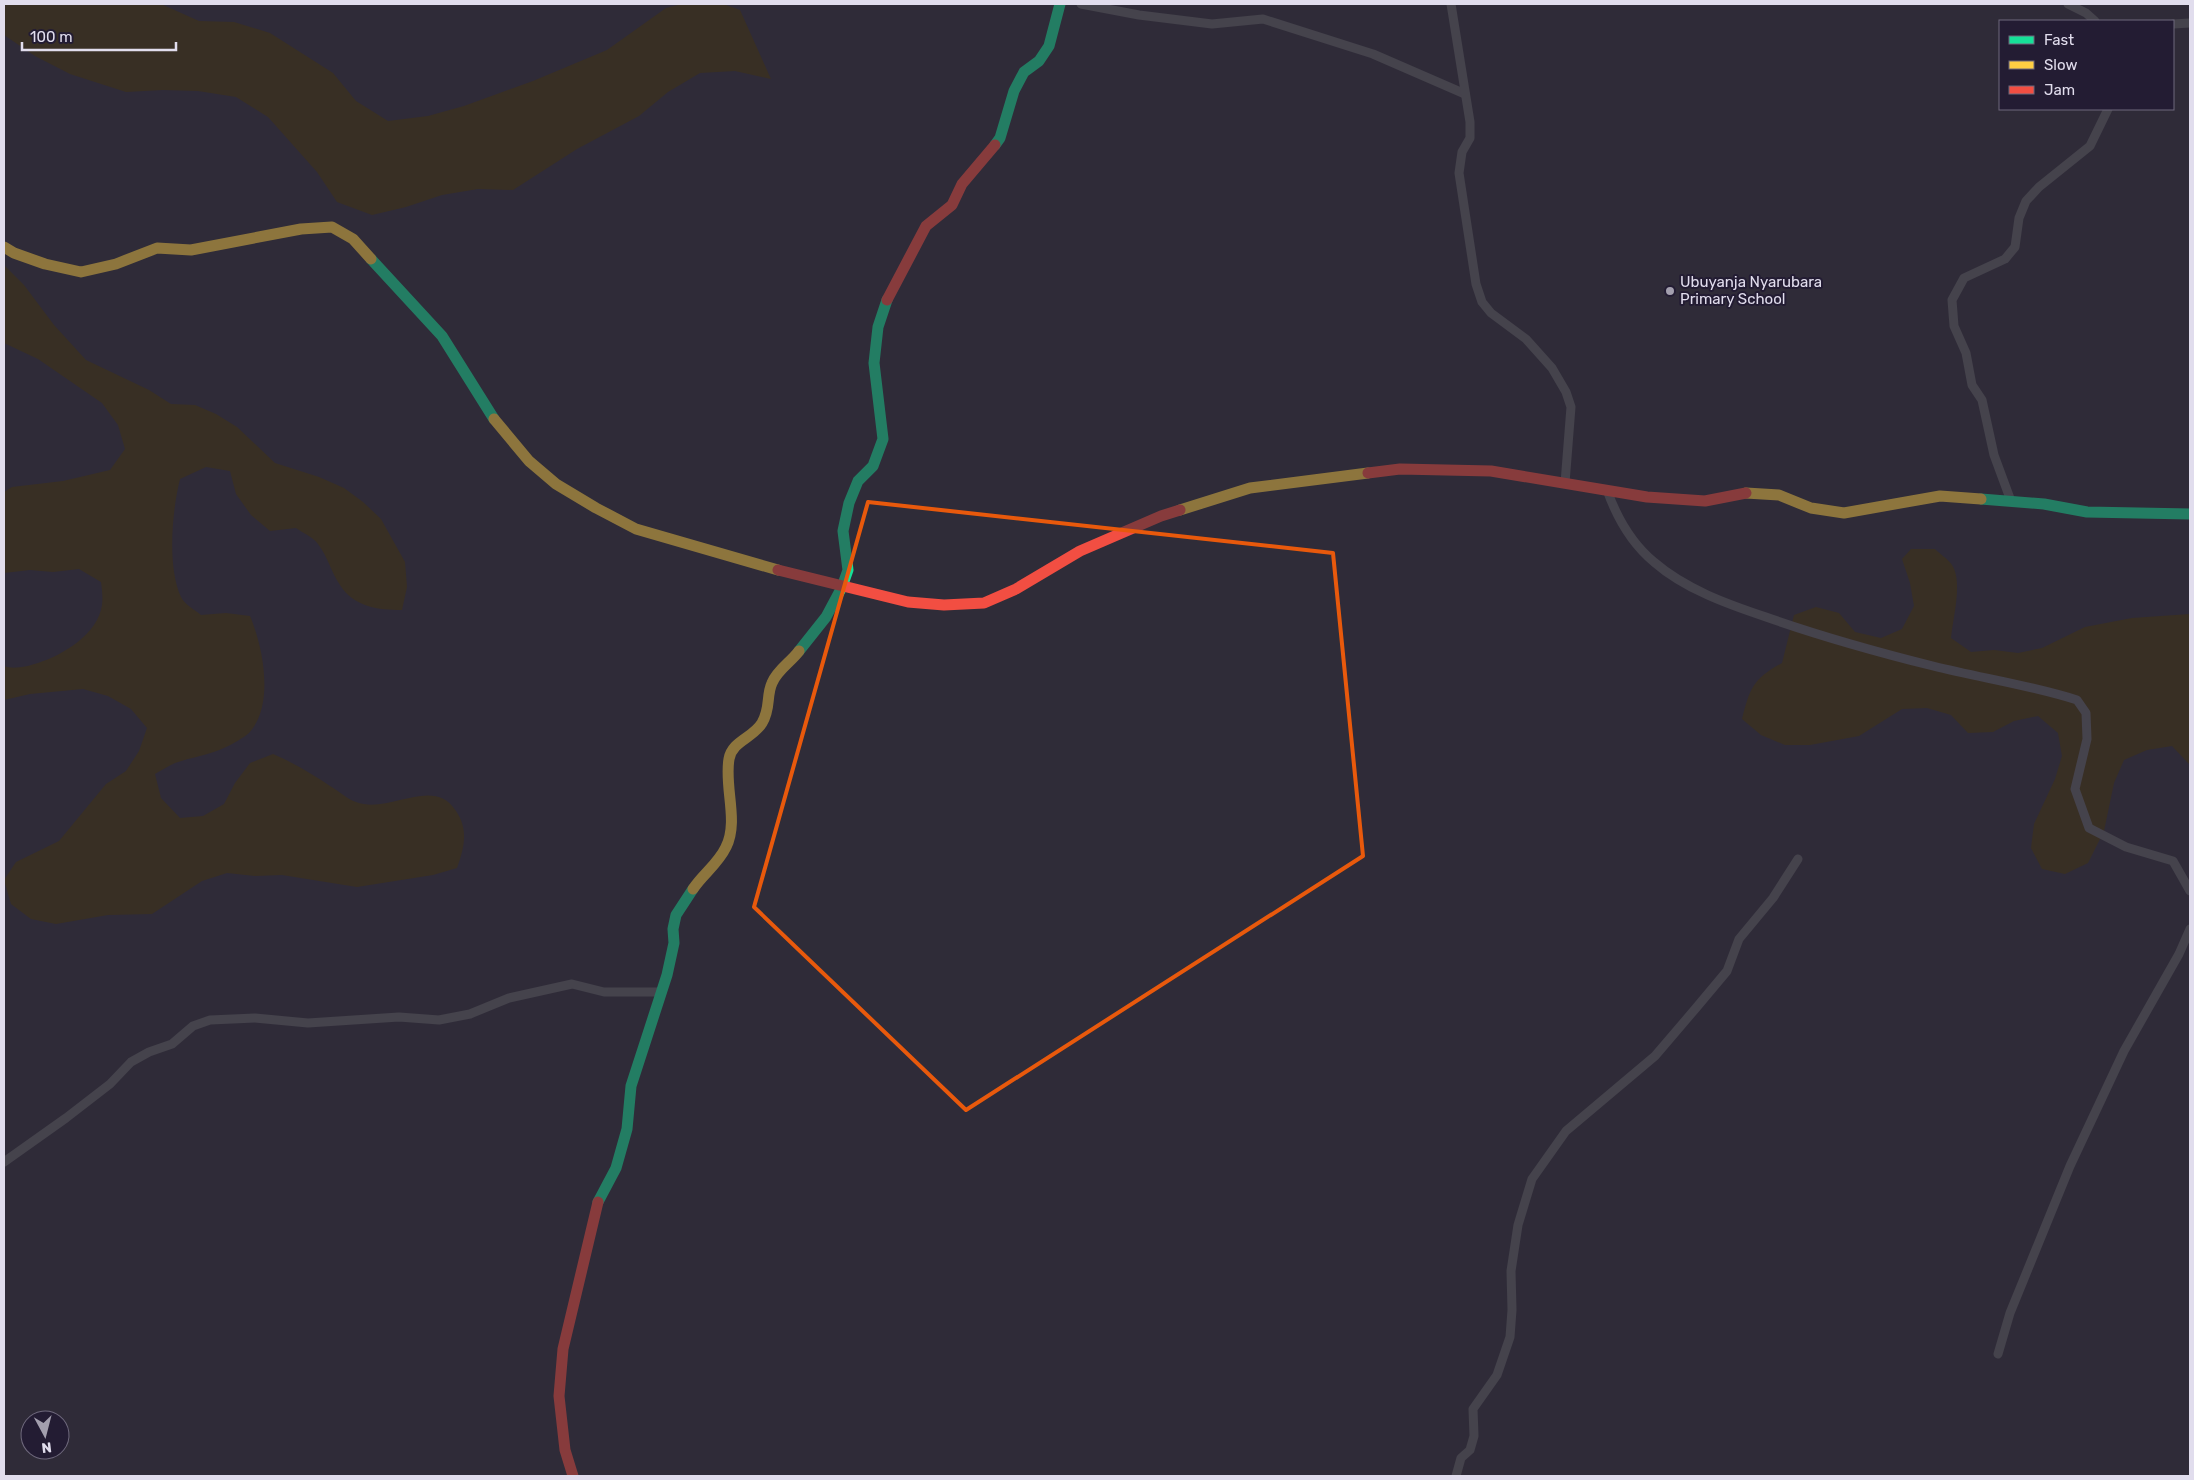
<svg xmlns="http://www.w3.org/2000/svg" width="2194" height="1480" viewBox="0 0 2194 1480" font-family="Rubik,sans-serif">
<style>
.green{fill:#44330c}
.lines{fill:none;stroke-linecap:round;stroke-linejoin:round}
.street{stroke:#605f65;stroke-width:9}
.fast{stroke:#16e098;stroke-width:11}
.slow{stroke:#ffcf43;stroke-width:11}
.jam{stroke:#f24e42;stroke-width:11}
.marked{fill:none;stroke:#e8590c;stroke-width:4;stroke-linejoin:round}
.poi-dot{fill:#a39fae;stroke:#231c33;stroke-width:2}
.labels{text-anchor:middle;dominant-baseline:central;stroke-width:4;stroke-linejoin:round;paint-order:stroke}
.poi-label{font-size:15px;fill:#e1dded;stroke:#231c33;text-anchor:start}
</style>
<rect width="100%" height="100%" fill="#2f2c38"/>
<g class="green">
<polygon points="4,4 161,4 199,21 234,22 270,33 333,73 356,101 388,121 428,116 464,106 533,81 607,50 666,8 682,4 723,4 740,10 771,79 735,71 700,73 668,92 639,116 577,149 513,190 478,189 442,195 406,207 372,215 337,202 317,172 268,117 236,97 198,91 163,90 126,92 70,74 35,56 4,35"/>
<path d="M4,265L24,285L54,325L86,360L149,390L171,404L195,405L216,414L237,427L275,463L319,477L344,488L363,502L381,519L405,562L407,587L402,610C378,610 354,607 340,585C331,572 328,557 318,544C313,537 303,533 296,528L270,531L251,515L236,494L230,471L206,467L180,479C172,511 167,567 181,597C184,604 195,610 201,615L226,613L250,616C263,647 275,705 249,733C243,738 233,744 226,747C210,755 192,757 175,763C168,766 162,770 155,774L161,798L180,818L203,816L224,804L235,783L250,763L273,754C294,763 312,774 330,786C339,791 347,799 356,802C389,815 433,775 456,811C469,830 464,848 457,868L433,875L357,887L282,875L255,876L227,873L202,881L152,914L108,915L56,924L31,919L11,904L4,880L16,862L59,841L106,784L126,771L139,751L147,728L131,709L108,696L83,689L30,694L4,700V666C13,670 29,666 38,663C63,655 98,634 102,605C103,598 102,589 101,582L79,569L53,572L30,570L4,573V492L12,487L63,481L110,470L125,449L118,425L102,403L38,359L4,343Z"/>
<path d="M1911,549H1935C1940,554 1948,559 1952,565C1963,582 1953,617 1951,638L1971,652L1994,650L2018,653L2042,648L2085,627L2132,618L2190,614V765L2172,746L2147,750L2124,760L2114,783L2104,831L2088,863L2065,874L2042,869L2031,848L2034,824L2055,779L2062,756L2058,733L2038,716L2014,721L1993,732L1968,733L1951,715L1927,708L1902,709L1859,736L1810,745H1785L1761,735L1742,719C1750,688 1753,679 1782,663L1794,615L1816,607L1839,613L1855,632L1881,638L1902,629L1914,606L1910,583L1902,559Z"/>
</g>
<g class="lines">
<g class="street">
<polyline points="1081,4 1139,15 1212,24 1263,19 1373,54 1465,94"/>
<polyline points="1451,4 1470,122 1470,138 1462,152 1459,173 1476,284 1482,302 1491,313 1526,339 1552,368 1566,392 1571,407 1565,483"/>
<polyline points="2068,4 2086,13 2095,21"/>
<polyline points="2173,24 2190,23"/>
<path d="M1607,490C1617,518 1631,543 1654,562C1685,589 1727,604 1766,617C1820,636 1877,652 1933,666C1981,678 2030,685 2077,700L2086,713L2087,739L2075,789L2089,828L2126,847L2173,861L2190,891"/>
<polyline points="2011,501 1994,455 1982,400 1972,385 1966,353 1954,326 1952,300 1964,278 2005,259 2015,247 2019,218 2026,201 2039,187 2090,146 2108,109"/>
<polyline points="4,1162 66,1118 110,1084 131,1062 149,1052 172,1044 193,1026 210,1020 255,1018 308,1023 399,1017 439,1020 470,1014 509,998 572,984 604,992 662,992"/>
<polyline points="1998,1354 2010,1313 2070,1166 2124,1051 2179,954 2190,929"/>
<polyline points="1456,1476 1461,1458 1470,1450 1474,1436 1473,1409 1497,1375 1510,1337 1512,1310 1511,1271 1518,1225 1532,1179 1566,1131 1655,1056 1696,1008 1727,971 1739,939 1773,898 1798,859"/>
</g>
<g class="fast">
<polyline points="995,145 1000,138 1014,91 1024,72 1039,61 1049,46 1060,4"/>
<polyline points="371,259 442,336 494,419"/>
<polyline points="1981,499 2044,504 2087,512 2190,514"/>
<polyline points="799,651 826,617 842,587 848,570 843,531 849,503 858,481 873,466 883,439 874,363 878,327 887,300"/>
<polyline points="598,1202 616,1168 627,1129 631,1086 667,975 674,943 673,929 676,915 693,889"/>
</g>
<g class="slow">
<polyline points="4,247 14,253 45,264 81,272 116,264 157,248 191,250 301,229 332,227 353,239 371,259"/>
<polyline points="494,419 529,461 556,484 596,508 636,529 778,570"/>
<polyline points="1746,493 1779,495 1811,508 1844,513 1940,496 1981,499"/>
<polyline points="1180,510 1250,488 1368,473"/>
<path d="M693,889C703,874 718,864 726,847C739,821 724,787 729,759C732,741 753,738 762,723C771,708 766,696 772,683C777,670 791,662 799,651"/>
</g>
<g class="jam">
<polyline points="887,300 926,226 952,205 962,184 995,145"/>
<polyline points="1368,473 1400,469 1491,471 1647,497 1705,501 1746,493"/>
<polyline points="778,570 908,602 944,605 984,603 1016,589 1080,551 1161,516 1180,510"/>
<polyline points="573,1476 565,1450 559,1396 563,1349 598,1202"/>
</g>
</g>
<path d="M0 0H2194V1480H0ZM868,502L1333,553L1363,856L966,1110L754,907Z" fill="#2f2c38" fill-opacity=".55" fill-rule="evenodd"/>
<path class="marked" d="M868,502L1333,553L1363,856L966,1110L754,907Z"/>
<circle class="poi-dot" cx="1670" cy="291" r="5"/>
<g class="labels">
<g class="poi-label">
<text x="1680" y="282">Ubuyanja Nyarubara<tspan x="1680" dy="17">Primary School</tspan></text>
</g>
</g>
<rect width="2194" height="1480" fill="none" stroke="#e1dded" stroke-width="10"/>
<rect x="1999" y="20" width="175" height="90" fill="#231c33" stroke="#6f697d"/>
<rect x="2009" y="36" width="25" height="8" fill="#16e098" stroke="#6f697d"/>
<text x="2044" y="45" font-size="15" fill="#e1dded">Fast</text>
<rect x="2009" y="61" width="25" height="8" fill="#ffcf43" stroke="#6f697d"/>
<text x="2044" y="70" font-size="15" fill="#e1dded">Slow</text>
<rect x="2009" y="86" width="25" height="8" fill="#f24e42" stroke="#6f697d"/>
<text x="2044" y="95" font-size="15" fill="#e1dded">Jam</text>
<g transform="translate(45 1435) rotate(173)"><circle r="24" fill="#231c33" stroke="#6f697d"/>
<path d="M0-4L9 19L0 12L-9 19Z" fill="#a39fae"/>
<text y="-8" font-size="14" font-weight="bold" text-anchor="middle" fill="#e1dded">N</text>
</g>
<path d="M22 42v8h154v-8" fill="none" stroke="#e1dded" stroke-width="2.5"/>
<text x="30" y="42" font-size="15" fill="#e1dded" stroke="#231c33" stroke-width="4" paint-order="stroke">100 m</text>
</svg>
